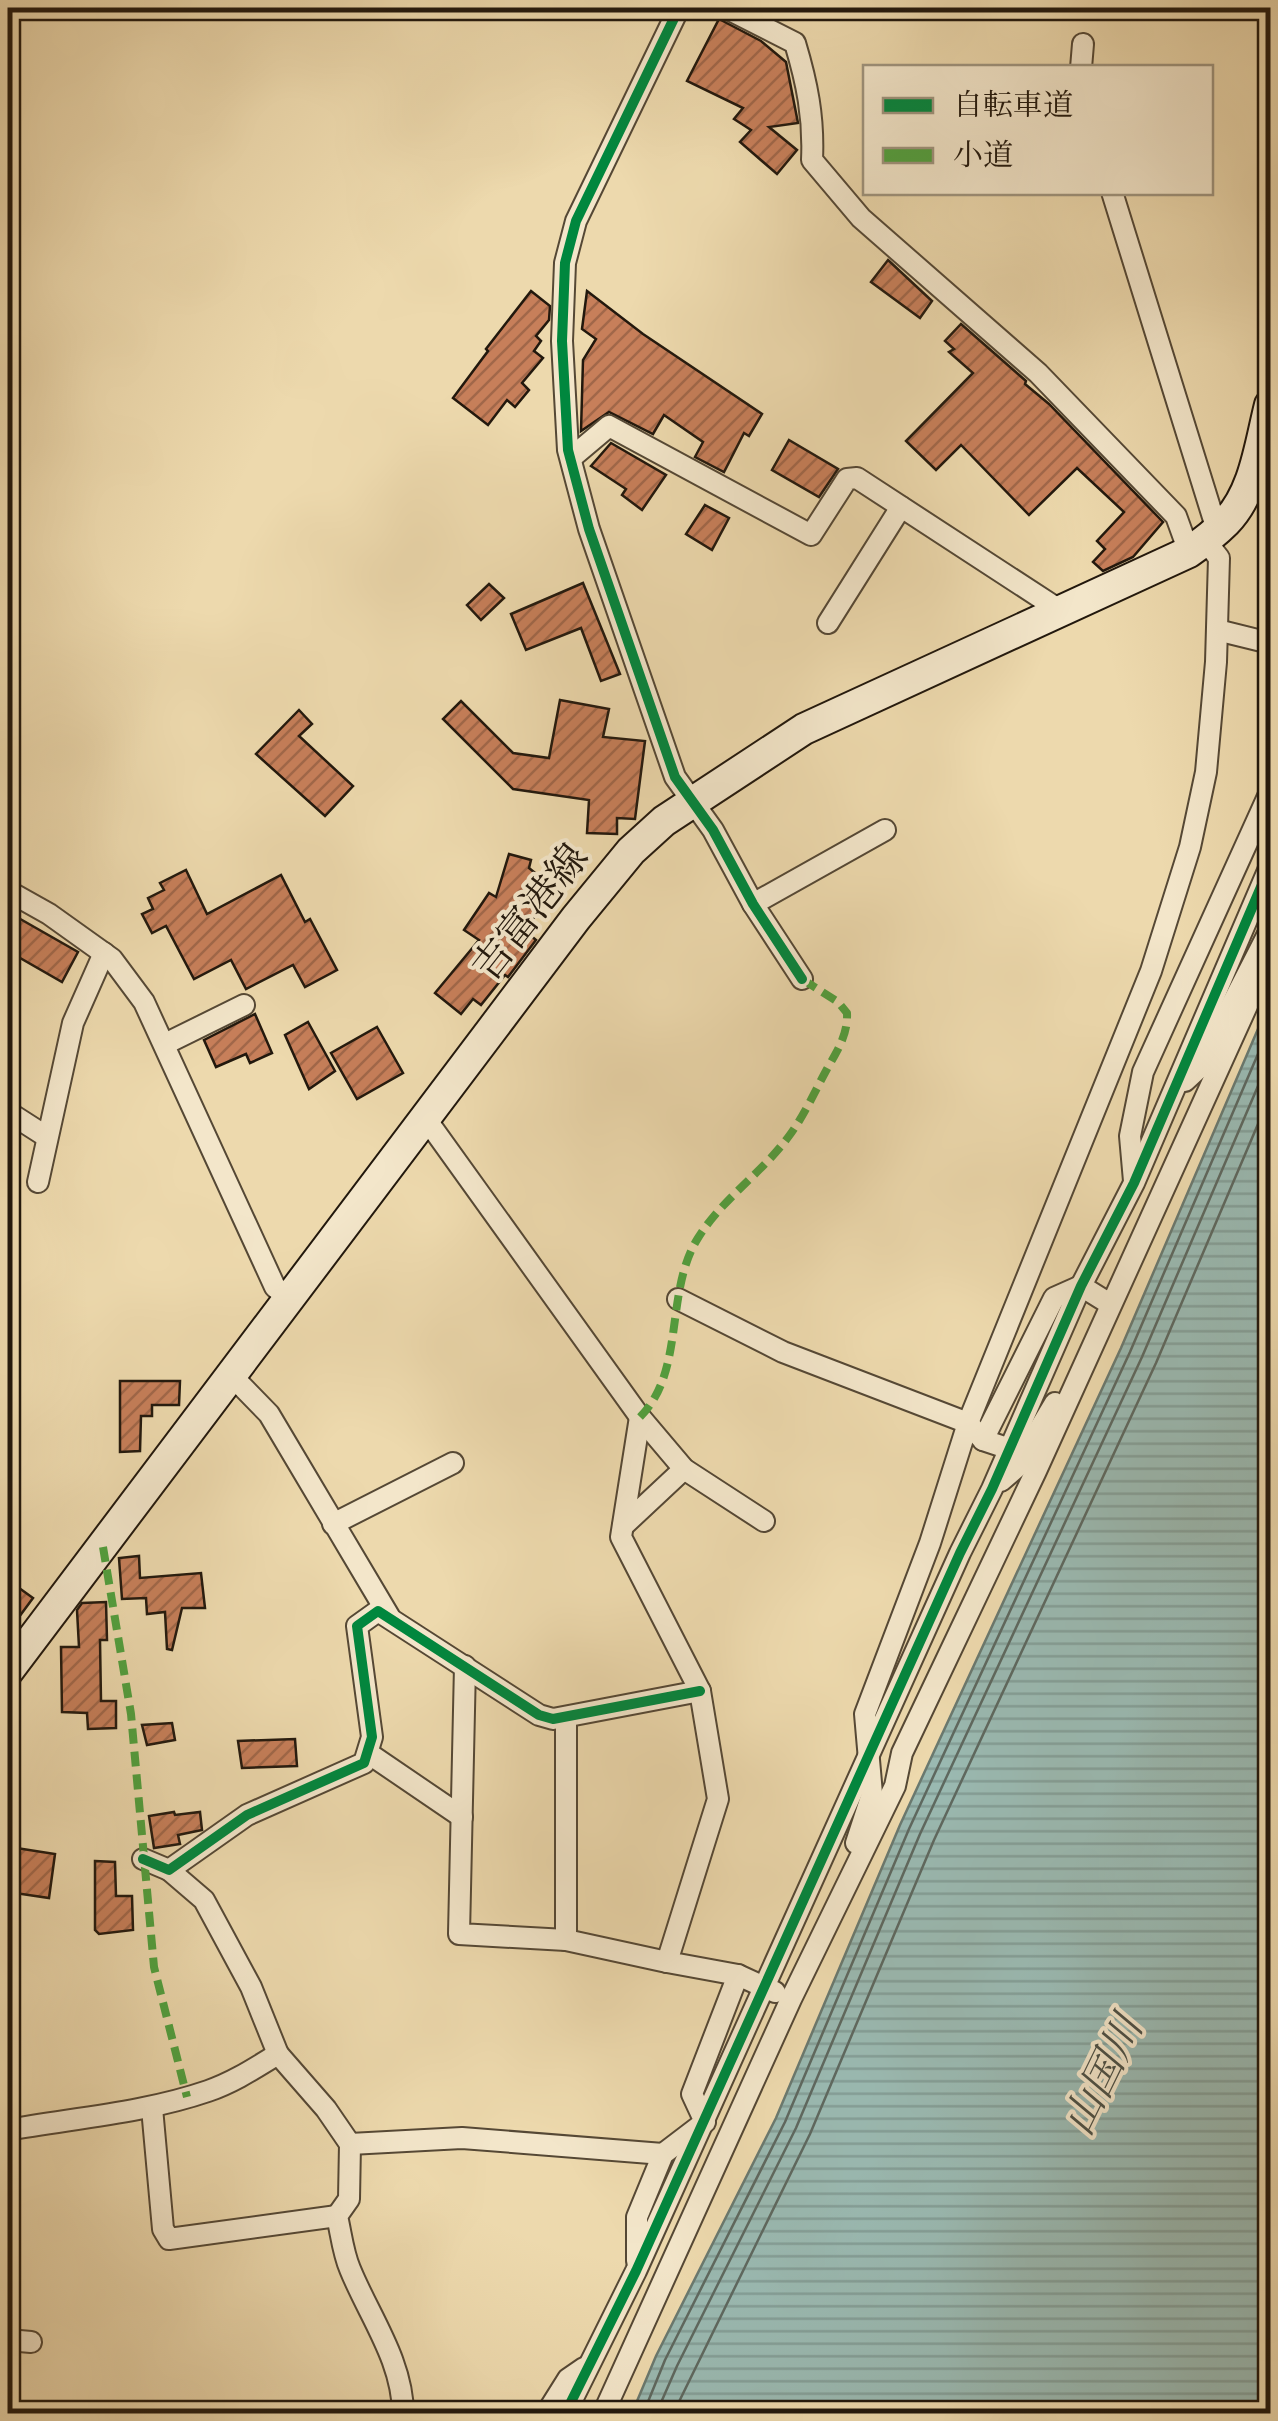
<svg xmlns="http://www.w3.org/2000/svg" width="1278" height="2421" viewBox="0 0 1278 2421" font-family="'Libre Bodoni','Noto Serif JP',serif">
<style>
.water{fill:url(#water-rules);stroke:#6a796f;stroke-width:2.5}
.lines{fill:none;stroke-linecap:round;stroke-linejoin:round}
.shore{stroke:#5e685f;stroke-width:2.5}
.building{fill:url(#building-hatch);stroke:#22180d;stroke-width:2.5}
.minor-casing{stroke:#554835;stroke-width:24}
.secondary-casing{stroke:#22180d;stroke-width:34}
.minor{stroke:#f3e6ca;stroke-width:20}
.secondary{stroke:#f3e6ca;stroke-width:30}
.quiet{stroke:#50a13e;stroke-width:8;stroke-dasharray:15 8;stroke-linecap:butt}
.cycleway-casing{stroke:#f3e6ca;stroke-width:16}
.cycleway{stroke:#00873e;stroke-width:10}
.labels{text-anchor:middle;dominant-baseline:central;stroke-width:8;stroke-linejoin:round;paint-order:stroke}
.street-label{font-size:40px;fill:#22180d;stroke:#f3e6ca}
.water-label{font-size:42px;font-style:italic;fill:#4c5046;stroke:#f3e6ca}
</style>
<defs>
<pattern id="water-rules" width="6" height="5" patternUnits="userSpaceOnUse" patternTransform="scale(2.5)"><rect width="6" height="5" fill="#9ab9b1"/><path d="M0 2.5h6" fill="none" stroke="#849e97"/></pattern>
<pattern id="building-hatch" width="6" height="6" patternUnits="userSpaceOnUse" patternTransform="scale(2.5)"><rect width="6" height="6" fill="#c77f5a"/><path d="M-1 1l2-2M0 6l6-6M5 7l2-2" fill="none" stroke="#a16749"/></pattern>
</defs>
<rect width="100%" height="100%" fill="#edd9ad"/>
<filter id="stains"><feTurbulence type="fractalNoise" baseFrequency=".002" numOctaves="4"/><feColorMatrix values="0 0 0 0 .2 0 0 0 0 .09 0 0 0 0 .02 0 0 0 .5 -.17"/></filter>
<radialGradient id="worn" r=".72"><stop offset=".6" stop-color="#630" stop-opacity="0"/><stop offset="1" stop-color="#630" stop-opacity=".3"/></radialGradient>
<polygon class="water" points="1270,1001 1270,2400 1264,2414 632,2413 656,2356 776,2118 900,1825 1121,1348"/>
<g class="lines">
<g class="shore">
<polyline points="643,2414 665,2360 785,2122 909,1829 1130,1352 1270,1026"/>
<polyline points="656,2414 677,2366 796,2128 920,1834 1142,1357 1270,1058"/>
<polyline points="673,2414 810,2134 934,1840 1156,1363 1270,1096"/>
</g>
</g>
<g class="building">
<polygon points="719,19 761,41 786,62 798,123 769,127 797,150 777,174 740,142 751,130 734,119 743,108 687,81"/>
<polygon points="888,260 932,301 920,318 871,282"/>
<polygon points="531,291 550,306 549,320 536,336 541,341 534,351 543,358 522,383 529,390 515,407 507,400 488,425 453,398 488,351 486,349"/>
<polygon points="587,291 643,334 762,414 749,436 744,433 724,472 695,457 703,442 664,415 653,434 609,412 581,431 583,360 596,339 582,329"/>
<polygon points="961,324 1026,381 1025,384 1049,404 1163,522 1133,557 1103,571 1093,562 1105,549 1097,541 1124,512 1077,468 1029,515 961,445 936,470 906,441 973,373 949,352 954,349 945,341"/>
<polygon points="789,440 838,469 819,497 772,470"/>
<polygon points="611,443 666,475 642,510 622,495 626,489 591,466"/>
<polygon points="705,505 729,518 712,550 686,534"/>
<polygon points="583,583 620,674 601,681 581,628 526,650 511,614"/>
<polygon points="489,584 504,598 481,620 467,605"/>
<polygon points="560,700 609,709 603,737 645,741 635,819 617,818 617,834 587,833 589,800 513,789 443,719 461,701 513,753 549,758"/>
<polygon points="299,710 312,724 299,736 353,786 325,816 256,754"/>
<polygon points="509,854 531,860 529,868 556,890 524,930 536,940 508,977 505,975 481,1005 473,999 461,1014 435,993 479,940 464,930 489,893 496,897"/>
<polygon points="186,870 207,914 281,875 305,922 310,919 337,970 305,987 293,965 246,989 231,960 194,979 166,926 152,933 142,914 153,909 148,898 164,890 160,883"/>
<polygon points="8,912 78,952 62,982 8,951"/>
<polygon points="255,1014 272,1053 250,1063 246,1054 216,1067 204,1040"/>
<polygon points="308,1022 335,1071 309,1089 285,1035"/>
<polygon points="377,1027 403,1073 357,1099 331,1053"/>
<polygon points="120,1381 180,1381 179,1405 152,1405 152,1416 141,1416 140,1451 120,1452"/>
<polygon points="139,1556 140,1578 201,1573 205,1608 182,1608 172,1650 167,1649 165,1612 147,1614 146,1598 122,1599 119,1558"/>
<polygon points="8,1580 33,1598 8,1632"/>
<polygon points="106,1602 107,1640 100,1640 101,1701 116,1701 116,1728 88,1729 87,1713 62,1712 61,1647 79,1647 77,1610 82,1603"/>
<polygon points="172,1723 175,1740 147,1745 142,1725"/>
<polygon points="295,1739 297,1766 242,1768 238,1741"/>
<polygon points="174,1812 175,1815 200,1812 202,1830 178,1835 180,1844 154,1848 149,1816"/>
<polygon points="10,1847 55,1854 49,1898 8,1892"/>
<polygon points="95,1861 115,1862 116,1896 132,1896 133,1930 99,1934 95,1930"/>
</g>
<g class="lines">
<g class="minor-casing">
<g id="minor">
<polyline points="679,8 576,221 565,263 562,341 568,450 589,529 675,777 713,830 753,904 802,979"/>
<path d="M726,8L795,43C807,83 814,117 812,160L861,218L1038,373L1176,516L1189,552"/>
<polyline points="1081,68 1083,44"/>
<polyline points="1112,192 1217,530"/>
<polyline points="571,458 609,426 811,535 847,479 857,478 1061,611"/>
<polyline points="828,623 901,507"/>
<polyline points="1217,630 1270,643"/>
<polyline points="8,891 49,914 112,959 144,1002 275,1287 288,1297"/>
<polyline points="753,904 885,830"/>
<polyline points="165,1044 244,1005"/>
<polyline points="1185,1081 1199,1068 1270,930"/>
<polyline points="8,1112 47,1137"/>
<polyline points="426,1119 640,1417 684,1469 764,1521"/>
<polyline points="1134,1181 1130,1136 1143,1072 1270,792"/>
<polyline points="38,1182 73,1023 104,953"/>
<polyline points="678,1299 783,1352 968,1423 983,1440 1010,1449"/>
<polyline points="231,1375 269,1414 389,1616"/>
<polyline points="640,1417 621,1537 700,1691 718,1799 667,1962 738,1975 775,1992"/>
<polyline points="983,1440 1054,1298 1081,1286 1110,1304"/>
<polyline points="1001,1481 1016,1468 1055,1403"/>
<polyline points="333,1524 453,1463"/>
<polyline points="623,1526 684,1469"/>
<polyline points="465,1666 459,1934 566,1940 667,1962"/>
<polyline points="566,1718 566,1940"/>
<polyline points="368,1753 462,1817"/>
<polyline points="856,1843 872,1794 865,1714 930,1543 968,1423 1151,971 1190,847 1206,772 1216,662 1219,558 1205,540"/>
<polyline points="143,1859 169,1870 247,1815 364,1763 372,1737 357,1626 378,1611 539,1715 553,1719 700,1691"/>
<polyline points="169,1870 204,1900 251,1987 278,2054"/>
<polyline points="152,2108 163,2229 169,2239 337,2216"/>
<path d="M8,2130C75,2118 144,2113 208,2091C234,2082 255,2068 278,2054L326,2109L350,2144L349,2199L337,2216C341,2233 343,2253 350,2269C369,2316 403,2361 403,2414"/>
<polyline points="350,2144 462,2138 663,2154"/>
<polyline points="637,2261 637,2217 663,2154 705,2122 692,2094 738,1975"/>
<polyline points="8,2340 31,2342"/>
<polyline points="546,2414 568,2379 584,2368"/>
<polyline points="565,2414 636,2271 960,1553 992,1489 1081,1286 1134,1183 1270,866"/>
<polyline points="603,2414 791,1999 895,1786 902,1753 1036,1471 1270,955"/>
</g>
</g>
<g class="secondary-casing">
<path id="secondary" d="M8,1671L576,918L631,851L664,821L804,729L1189,552C1202,543 1215,533 1226,522C1255,492 1260,444 1270,405"/>
</g>
<use href="#minor" class="minor"/>
<use href="#secondary" class="secondary"/>
<g class="quiet">
<path d="M640,1417C686,1371 664,1292 698,1238C722,1199 762,1173 789,1136C804,1116 815,1091 827,1069C837,1051 848,1035 847,1013L838,1002L802,979"/>
<polyline points="103,1547 131,1714 154,1967 187,2097"/>
</g>
<g class="cycleway-casing">
<g id="cycleway">
<polyline points="679,8 576,221 565,263 562,341 568,450 589,529 675,777 713,830 753,904 802,979"/>
<polyline points="143,1859 169,1870 247,1815 364,1763 372,1737 357,1626 378,1611 539,1715 553,1719 700,1691"/>
<polyline points="565,2414 636,2271 960,1553 992,1489 1081,1286 1134,1183 1270,866"/>
</g>
</g>
<use href="#cycleway" class="cycleway"/>
</g>
<g class="labels">
<g class="street-label">
<text transform="translate(531 913) rotate(-52)">吉富港線</text>
</g>
<g class="water-label">
<text transform="translate(1104 2076) rotate(-64)">山国川</text>
</g>
</g>
<rect width="1278" height="2421" fill="none" stroke="#edd9ad" stroke-width="40"/>
<rect x="10" y="10" width="1258" height="2401" fill="none" stroke="#22180d" stroke-width="5"/>
<rect x="20" y="20" width="1238" height="2381" fill="none" stroke="#22180d" stroke-width="2.5"/>
<rect x="863" y="65" width="350" height="130" fill="#f3e6ca" stroke="#9f947e" stroke-width="2.5"/>
<rect x="883" y="98" width="50" height="15" fill="#00873e" stroke="#9f947e" stroke-width="2.5"/>
<text x="953" y="115" font-size="30" fill="#22180d">自転車道</text>
<rect x="883" y="148" width="50" height="15" fill="#50a13e" stroke="#9f947e" stroke-width="2.5"/>
<text x="953" y="165" font-size="30" fill="#22180d">小道</text>
<rect width="100%" height="100%" filter="url(#stains)"/>
<rect width="100%" height="100%" fill="url(#worn)"/>
</svg>
